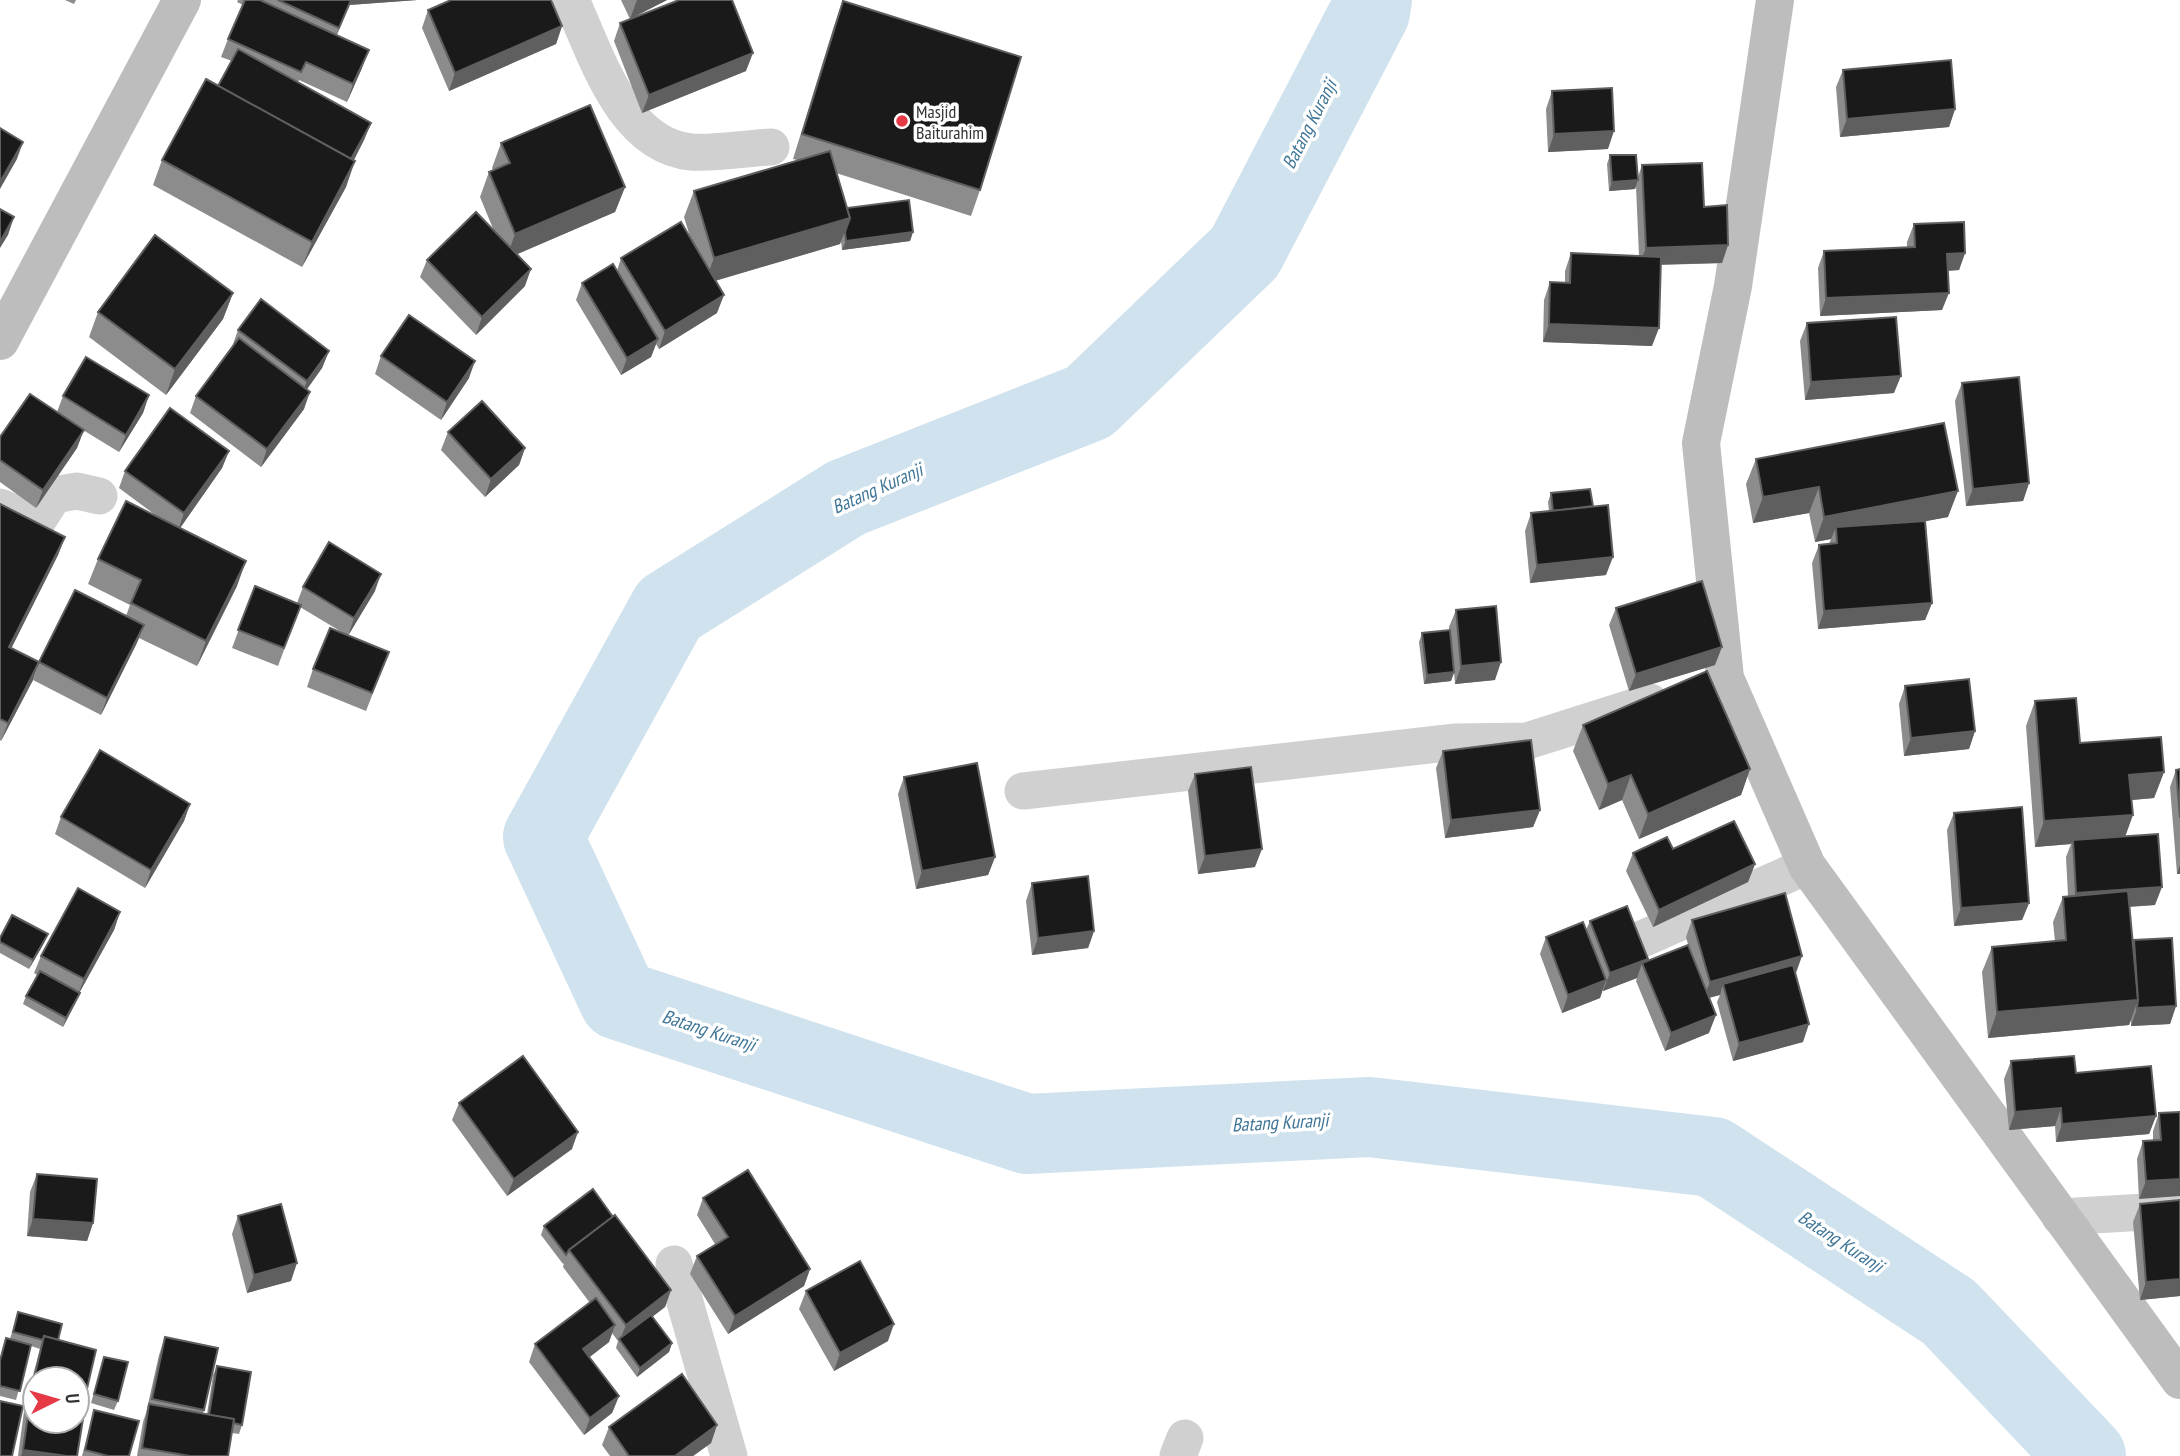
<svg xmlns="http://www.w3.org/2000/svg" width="2180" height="1456" viewBox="0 0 2180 1456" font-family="'PT Sans Narrow',sans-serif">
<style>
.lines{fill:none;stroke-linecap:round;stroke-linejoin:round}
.river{stroke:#cfe2ee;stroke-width:80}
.street{stroke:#d0d0d0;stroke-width:37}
.secondary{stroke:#bdbdbd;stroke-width:38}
.wall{fill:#8c8c8c;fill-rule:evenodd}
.shaded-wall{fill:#5f5f5f}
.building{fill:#1a1a1a;stroke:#5f5f5f;stroke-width:2}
.poi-dot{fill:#e63946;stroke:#fff;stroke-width:2.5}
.labels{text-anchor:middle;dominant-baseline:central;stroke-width:7;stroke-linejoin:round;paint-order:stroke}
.poi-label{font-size:18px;fill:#333;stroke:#fff;text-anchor:start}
.water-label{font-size:19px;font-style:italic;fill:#3f7597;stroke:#fff}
</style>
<rect width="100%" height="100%" fill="#fff"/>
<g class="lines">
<polyline class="river" points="1372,0 1370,12 1245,252 1089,402 846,498 669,609 543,837 619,1000 1027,1134 1369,1117 1713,1157 1949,1312 2086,1456"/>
<g class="street">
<path d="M571,0C596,54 622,145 691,152C714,154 748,148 771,147"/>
<polyline points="0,507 30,520 38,520 54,495 77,491 99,496"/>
<polyline points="1023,791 1456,742 1527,741 1650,702"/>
<polyline points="1642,939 1807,866"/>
<polyline points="2060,1217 2180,1210"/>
<polyline points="674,1264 729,1456"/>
<polyline points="1178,1456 1185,1438"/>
</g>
<g class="secondary">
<polyline points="1775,0 1733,286 1701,443 1725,678 1807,866 2180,1380"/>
<polyline points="0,341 182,0"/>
</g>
</g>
<g class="wall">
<polygon points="65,0 76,0 74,4"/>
<polygon points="238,0 417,0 349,5 337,35 362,68 347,102 299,80 298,83 371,123 364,140 354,160 346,187 302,267 153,185 162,160 218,86 232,61 221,57 228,39 243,5 237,2"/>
<polygon points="621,0 667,0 630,19"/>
<polygon points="843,1 980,190 971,216 836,173 847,208 913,232 910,241 842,250 841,241 840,244 715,281 717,313 659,349 656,344 651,357 621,375 576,300 582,283 617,271 621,258 691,240 684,217 694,191 797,160 793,159 834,26"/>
<polygon points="428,10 562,26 556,44 449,91 422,28"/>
<polygon points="620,23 746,71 642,113 614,41"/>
<polygon points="1843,70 1955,109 1949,127 1840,137 1836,87"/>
<polygon points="1552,91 1608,149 1548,152 1546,109"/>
<polygon points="501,143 625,187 615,212 517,254 525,286 476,335 420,277 427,260 494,231 480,197 489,172 493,170 492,168"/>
<polygon points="1610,155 1638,177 1642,165 1704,207 1728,245 1722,263 1661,265 1652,346 1543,342 1544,300 1550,282 1565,283 1565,271 1571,253 1639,256 1636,186 1635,189 1609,191 1607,164"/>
<polygon points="1914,224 1965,253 1959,270 1948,271 1942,310 1820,316 1818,268 1824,251 1907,247 1907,242"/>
<polygon points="233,293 223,319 166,395 89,337 98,312"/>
<polygon points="1807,323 1894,393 1805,400 1800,341"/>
<polygon points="238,330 329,351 322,368 307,389 304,409 261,467 190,413 196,396 232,347"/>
<polygon points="381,356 469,378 441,420 375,374"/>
<polygon points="1962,383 2029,483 2023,501 1966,506 1955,401"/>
<polygon points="149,395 143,413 119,452 83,430 77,448 36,508 0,482 0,437 57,412 63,396"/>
<polygon points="448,432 525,448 519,465 485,497 441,450"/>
<polygon points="229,451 222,468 180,528 237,586 197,666 139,638 101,715 33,680 39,662 126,616 130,605 88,584 98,559 158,517 119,488 125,471"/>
<polygon points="1756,459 1948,517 1925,521 1932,603 1925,620 1818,629 1812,563 1819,545 1829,544 1831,539 1815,542 1809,513 1753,523 1746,484"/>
<polygon points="1551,493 1593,506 1606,575 1530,583 1525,531 1531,513 1549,511 1548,502"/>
<polygon points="0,504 65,537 58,555 11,648 33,680 1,741 0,740"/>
<polygon points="255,586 297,603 303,587 375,591 348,635 389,652 366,711 307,687 313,669 345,634 300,607 278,666 232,648"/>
<polygon points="1616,608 1715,665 1629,691 1609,625"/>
<polygon points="1456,610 1495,680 1455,684 1454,673 1451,681 1424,684 1419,642 1422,633 1449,630 1449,627"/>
<polygon points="1905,686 1975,731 1969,749 1904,756 1899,704"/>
<polygon points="2035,701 2080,743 2164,772 2154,798 2132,800 2125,836 2155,905 2130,907 2133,944 2134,940 2176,1006 2170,1024 2131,1026 2131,1020 2129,1025 1988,1038 1982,972 1992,947 2055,941 2053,922 2063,897 2068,896 2066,857 2071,844 2035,847 2026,726"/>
<polygon points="1583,725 1750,769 1741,795 1639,839 1622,800 1599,810 1573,751"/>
<polygon points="1443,751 1540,810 1533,827 1445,838 1436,768"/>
<polygon points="2180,769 2180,874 2177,874 2170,787 2176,770"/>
<polygon points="1195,774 1255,867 1198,874 1188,791"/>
<polygon points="904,777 995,857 988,875 916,889 898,794"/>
<polygon points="190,804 184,821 145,888 55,834 61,817"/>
<polygon points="1954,813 2029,903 2022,920 1954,926 1947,830"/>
<polygon points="1633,853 1755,864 1748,882 1653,927 1626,871"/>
<polygon points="1032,883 1094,931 1088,948 1032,955 1026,901"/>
<polygon points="120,912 114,930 79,993 76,1002 63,1027 23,1004 26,996 37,975 34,973 41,956"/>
<polygon points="1692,920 1795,973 1803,1042 1733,1061 1717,1002 1720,995 1709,998 1709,1033 1665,1051 1636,981 1637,978 1603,991 1603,989 1600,998 1562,1013 1540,954 1546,937 1586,930 1590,921 1647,961 1689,948 1686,937"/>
<polygon points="0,938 44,943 29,969 0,953"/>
<polygon points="2011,1061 2076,1073 2156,1116 2149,1134 2056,1142 2055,1126 2009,1130 2004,1079"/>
<polygon points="459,1103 572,1149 507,1196 452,1120"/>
<polygon points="2180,1112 2139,1199 2137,1159 2143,1141 2153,1141 2153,1131 2159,1113"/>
<polygon points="37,1174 93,1223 87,1241 27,1236 30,1192"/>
<polygon points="703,1198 810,1269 804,1286 728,1334 690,1274 697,1256 715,1244 697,1215"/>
<polygon points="2180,1200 2180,1296 2140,1300 2133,1222 2140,1204"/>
<polygon points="238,1216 291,1281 247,1293 232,1234"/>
<polygon points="613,1217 671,1290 665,1307 652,1317 672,1343 669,1352 637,1377 616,1348 618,1341 612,1333 609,1342 589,1357 619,1396 612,1413 584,1435 529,1362 535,1344 590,1303 563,1267 564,1263 563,1264 541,1235 544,1226"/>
<polygon points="806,1291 888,1341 834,1371 799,1309"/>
<path d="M18,1312L62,1324L58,1340L96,1350L83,1401H86L77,1456H18L24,1411L28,1401H26L40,1349L31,1346L16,1400L0,1396V1358L6,1338L10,1339ZM35,1379H77V1421H35Z"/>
<polygon points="165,1337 204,1410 203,1414 207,1414 213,1375 217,1366 242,1425 239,1434 232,1433 228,1456 137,1456 143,1422 146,1413 159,1355"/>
<polygon points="104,1357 118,1401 114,1410 91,1403"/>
<polygon points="94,1410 129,1456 82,1456"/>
<polygon points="717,1425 711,1443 693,1456 610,1456 602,1445 609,1427"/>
</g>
<g class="shaded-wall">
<polygon points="350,0 417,0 349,5 332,45"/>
<polygon points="637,0 667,0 630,19"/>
<polygon points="562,26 556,44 449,91 455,73"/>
<polygon points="369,50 362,68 347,102 353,84"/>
<polygon points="753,53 746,71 642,113 649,95"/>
<polygon points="1955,109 1949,127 1840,137 1847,119"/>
<polygon points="371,123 364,140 343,181 349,164"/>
<polygon points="1614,131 1608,149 1548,152 1554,134"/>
<polygon points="23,142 17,159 0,189 0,182"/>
<polygon points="355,161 346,187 302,267 312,242"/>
<polygon points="1638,180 1635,189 1609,191 1612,182"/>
<polygon points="625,187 615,212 506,259 515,234"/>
<polygon points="14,217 8,235 0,248 0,242"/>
<polygon points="850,218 840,244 704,284 714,258"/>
<polygon points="913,232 910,241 842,250 846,241"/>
<polygon points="1728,245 1722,263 1639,265 1646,248"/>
<polygon points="1965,253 1959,270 1940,271 1947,254"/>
<polygon points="531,269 525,286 476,335 482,317"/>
<polygon points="233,293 223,319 166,395 175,369"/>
<polygon points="1949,293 1942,310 1820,316 1826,298"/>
<polygon points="724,295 717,313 659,349 665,331"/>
<polygon points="1549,324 1659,328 1652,346 1543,342"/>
<polygon points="658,339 651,357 621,375 627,358"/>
<polygon points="329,351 322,368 300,399 307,381"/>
<polygon points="475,361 469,378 441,420 447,402"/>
<polygon points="1901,376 1894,393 1805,400 1811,382"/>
<polygon points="310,392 304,409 261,467 267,449"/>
<polygon points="149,395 143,413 119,452 126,435"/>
<polygon points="84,430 77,448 36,508 43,490"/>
<polygon points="525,448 519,465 485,497 491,479"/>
<polygon points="229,451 222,468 178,531 184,513"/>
<polygon points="2029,483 2023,501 1966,506 1973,489"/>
<polygon points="1819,487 1809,513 1753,523 1763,497"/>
<polygon points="1958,491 1948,517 1837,538 1836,527 1831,539 1815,542 1824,517"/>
<polygon points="65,537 58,555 3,665 9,647"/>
<polygon points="1613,557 1606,575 1530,583 1537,565"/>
<polygon points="246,561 237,586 197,666 206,641"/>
<polygon points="381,574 375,591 348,636 354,618"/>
<polygon points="1932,603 1925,620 1818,629 1824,611"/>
<polygon points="144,625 137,643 101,715 107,698"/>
<polygon points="1722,647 1715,665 1629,691 1636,674"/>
<polygon points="39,662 33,680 1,741 8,723"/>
<polygon points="1501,662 1495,680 1455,684 1461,666"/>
<polygon points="1454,672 1451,681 1424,684 1427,675"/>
<polygon points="1975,731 1969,749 1904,756 1911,738"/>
<polygon points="1750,769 1741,795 1639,839 1648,814"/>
<polygon points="2164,772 2154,798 2120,801 2129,775"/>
<polygon points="1631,775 1622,800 1599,810 1608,784"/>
<polygon points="190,804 184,821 145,888 151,870"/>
<polygon points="1540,810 1533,827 1445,838 1451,820"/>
<polygon points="2133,815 2124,840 2073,840 2071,844 2035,847 2044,821"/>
<polygon points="1262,849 1255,867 1198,874 1205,856"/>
<polygon points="995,857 988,875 916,889 922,871"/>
<polygon points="1755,864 1748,882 1653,927 1659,910"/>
<polygon points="2180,865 2180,874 2177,874"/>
<polygon points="2162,887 2155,905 2069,910 2076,893"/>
<polygon points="2029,903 2022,920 1954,926 1961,908"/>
<polygon points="120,912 114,930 77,997 84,979"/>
<polygon points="1094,931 1088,948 1032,955 1038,938"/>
<polygon points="48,934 44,943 29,969 33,960"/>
<polygon points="1802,956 1796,973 1723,984 1720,995 1703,999 1710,982"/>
<polygon points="1648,959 1645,968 1642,963 1637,978 1603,991 1610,973"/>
<polygon points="1606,980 1600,998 1562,1013 1568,995"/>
<polygon points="80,993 76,1002 63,1027 66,1018"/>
<polygon points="2138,1000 2129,1025 1988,1038 1997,1012"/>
<polygon points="2176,1006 2170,1024 2131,1026 2137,1008"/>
<polygon points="1716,1015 1709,1033 1665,1051 1671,1033"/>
<polygon points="1809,1024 1803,1042 1733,1061 1739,1043"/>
<polygon points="2061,1108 2055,1126 2009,1130 2015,1112"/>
<polygon points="2156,1116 2149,1134 2056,1142 2062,1124"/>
<polygon points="578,1132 572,1149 507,1196 514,1179"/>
<polygon points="2180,1179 2180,1196 2139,1199 2146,1181"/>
<polygon points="33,1219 93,1223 87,1241 27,1236"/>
<polygon points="297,1263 291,1281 247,1293 254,1275"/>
<polygon points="810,1269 804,1286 728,1334 735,1316"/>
<polygon points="2180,1279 2180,1296 2140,1300 2146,1282"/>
<polygon points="671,1290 665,1307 619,1342 626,1325"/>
<polygon points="894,1324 888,1341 834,1371 840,1353"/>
<polygon points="615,1325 609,1342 577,1367 583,1349"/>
<polygon points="672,1343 669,1352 637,1377 640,1368"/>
<polygon points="619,1396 612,1413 584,1435 590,1418"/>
<polygon points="717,1425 711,1443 693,1456 675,1456"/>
<polygon points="23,1450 67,1456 21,1456"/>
</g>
<g class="building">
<polygon points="245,0 260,0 369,50 353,84 306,62 301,72 228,39"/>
<polygon points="278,0 351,0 339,28"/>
<polygon points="451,0 551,0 562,26 455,73 428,10"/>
<polygon points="679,0 732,0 753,53 649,95 620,23"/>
<polygon points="843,1 1021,57 980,190 802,134"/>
<polygon points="238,49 371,123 351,159 218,86"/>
<polygon points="1951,60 1955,109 1847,119 1843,70"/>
<polygon points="206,79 355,161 312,242 162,160"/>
<polygon points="1612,88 1614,131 1554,134 1552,91"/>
<polygon points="590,105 625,187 515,234 489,172 510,163 501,143"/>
<polygon points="0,128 23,142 0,182"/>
<polygon points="830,151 850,218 714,258 694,191"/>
<polygon points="1610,155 1636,155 1638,180 1612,182"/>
<polygon points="1702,163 1704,207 1727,205 1728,245 1646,248 1642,165"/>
<polygon points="909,200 913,232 846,241 845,232 850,218 847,208"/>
<polygon points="0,209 14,217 0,242"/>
<polygon points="476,212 531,269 482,317 427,260"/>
<polygon points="681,222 724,295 665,331 621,258"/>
<polygon points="1964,222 1965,253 1947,254 1949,293 1826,298 1824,251 1915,247 1914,224"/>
<polygon points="155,235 233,293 175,369 98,312"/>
<polygon points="1571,253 1661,257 1659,328 1549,324 1550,282 1570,283"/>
<polygon points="613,264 658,339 627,358 582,283"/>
<polygon points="261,299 329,351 307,381 238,330"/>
<polygon points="409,315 475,361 447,402 381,356"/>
<polygon points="1896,317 1901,376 1811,382 1807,323"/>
<polygon points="239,338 310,392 267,449 196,396"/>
<polygon points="86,357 149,395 126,435 63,396"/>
<polygon points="2019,377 2029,483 1973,489 1962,383"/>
<polygon points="30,394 84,430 43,490 0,460 0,437"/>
<polygon points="482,401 525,448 491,479 448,432"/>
<polygon points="170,408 229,451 184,513 125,471"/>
<polygon points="1944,423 1958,491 1824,517 1819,487 1763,497 1756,459"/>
<polygon points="1590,489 1593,506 1553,511 1551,493"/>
<polygon points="126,501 246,561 206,641 131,603 141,580 98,559"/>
<polygon points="0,504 65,537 9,647 39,662 8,723 0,719"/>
<polygon points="1608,505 1613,557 1537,565 1531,513"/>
<polygon points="1925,521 1932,603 1824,611 1819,545 1837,543 1836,527"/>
<polygon points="329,542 381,574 354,618 303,587"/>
<polygon points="1702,581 1722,647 1636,674 1616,608"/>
<polygon points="255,586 301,605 284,648 238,630"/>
<polygon points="75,590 144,625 107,698 39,662"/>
<polygon points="1496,606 1501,662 1461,666 1456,610"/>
<polygon points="330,628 389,652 372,693 313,669"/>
<polygon points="1450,630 1454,672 1427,675 1422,633"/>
<polygon points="1707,671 1750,769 1648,814 1631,775 1608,784 1583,725"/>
<polygon points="1969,679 1975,731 1911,738 1905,686"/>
<polygon points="2076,698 2080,743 2161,737 2164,772 2129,775 2133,815 2044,821 2035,701"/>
<polygon points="1531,740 1540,810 1451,820 1443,751"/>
<polygon points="100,750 190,804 151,870 61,817"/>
<polygon points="977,763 995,857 922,871 904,777"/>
<polygon points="1251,767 1262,849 1205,856 1195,774"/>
<polygon points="2180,769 2180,818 2176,770"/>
<polygon points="2022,807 2029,903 1961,908 1954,813"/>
<polygon points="1734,821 1755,864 1659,910 1633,853 1667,837 1673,849"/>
<polygon points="2158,834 2162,887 2076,893 2073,840"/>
<polygon points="1088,876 1094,931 1038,938 1032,883"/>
<polygon points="78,888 120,912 84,979 41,956"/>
<polygon points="2128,891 2138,1000 1997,1012 1992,947 2066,940 2063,897"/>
<polygon points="1785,893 1802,956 1710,982 1692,920"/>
<polygon points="1627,906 1648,959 1610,973 1590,921"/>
<polygon points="12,915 48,934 33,960 0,942 0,938"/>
<polygon points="1583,922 1606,980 1568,995 1546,937"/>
<polygon points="2172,938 2176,1006 2137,1008 2138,1000 2134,940"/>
<polygon points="1688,945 1716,1015 1671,1033 1642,963"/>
<polygon points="1793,965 1809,1024 1739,1043 1723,984"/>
<polygon points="40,971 80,993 66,1018 26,996"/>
<polygon points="523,1056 578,1132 514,1179 459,1103"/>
<polygon points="2074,1056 2076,1073 2151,1066 2156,1116 2062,1124 2061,1108 2015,1112 2011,1061"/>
<polygon points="2180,1112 2180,1179 2146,1181 2143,1141 2161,1140 2159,1113"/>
<polygon points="748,1170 810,1269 735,1316 697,1256 728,1237 703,1198"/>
<polygon points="37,1174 97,1179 93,1223 33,1219"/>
<polygon points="593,1189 613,1217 569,1250 566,1255 544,1226"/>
<polygon points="2180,1200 2180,1279 2146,1282 2140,1204"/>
<polygon points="281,1204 297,1263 254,1275 238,1216"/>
<polygon points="615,1215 671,1290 626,1325 569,1250"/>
<polygon points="860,1261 894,1324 840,1353 806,1291"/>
<polygon points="596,1298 615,1325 583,1349 619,1396 590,1418 535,1344"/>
<polygon points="18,1312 62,1324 58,1340 44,1336 43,1340 13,1332"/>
<polygon points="651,1315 672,1343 640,1368 619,1339"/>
<polygon points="44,1336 96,1350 85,1397 77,1395 77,1379 35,1379 35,1384 33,1383"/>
<polygon points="165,1337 218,1348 204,1410 152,1399"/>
<polygon points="6,1338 31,1345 20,1391 0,1386 0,1361"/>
<polygon points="104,1357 128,1362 118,1401 94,1394"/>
<polygon points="217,1366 251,1372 242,1425 233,1423 234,1419 209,1415"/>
<polygon points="682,1374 717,1425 675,1456 629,1456 609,1427"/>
<polygon points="31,1394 35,1394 35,1421 77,1421 77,1400 86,1401 77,1456 67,1456 23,1450"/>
<polygon points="0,1401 23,1406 12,1456 0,1456"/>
<polygon points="149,1404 234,1419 228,1456 190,1456 142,1448"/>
<polygon points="94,1410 139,1421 129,1456 108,1456 85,1450"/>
</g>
<circle class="poi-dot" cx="902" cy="121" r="7"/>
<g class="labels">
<g class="poi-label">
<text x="916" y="111">Masjid<tspan x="916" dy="21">Baiturahim</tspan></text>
</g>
<g class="water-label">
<text transform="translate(1309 124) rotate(-63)">Batang Kuranji</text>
<text transform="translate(877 488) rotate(-24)">Batang Kuranji</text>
<text transform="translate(709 1030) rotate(18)">Batang Kuranji</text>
<text transform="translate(1280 1122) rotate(-3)">Batang Kuranji</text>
<text transform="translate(1841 1241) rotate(33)">Batang Kuranji</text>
</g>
</g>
<g transform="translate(56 1400) rotate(85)"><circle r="33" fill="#ffffff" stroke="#adadad" stroke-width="2"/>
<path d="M0-5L12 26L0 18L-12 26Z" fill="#e63946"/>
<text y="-10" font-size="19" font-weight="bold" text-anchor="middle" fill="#333333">U</text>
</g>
</svg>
